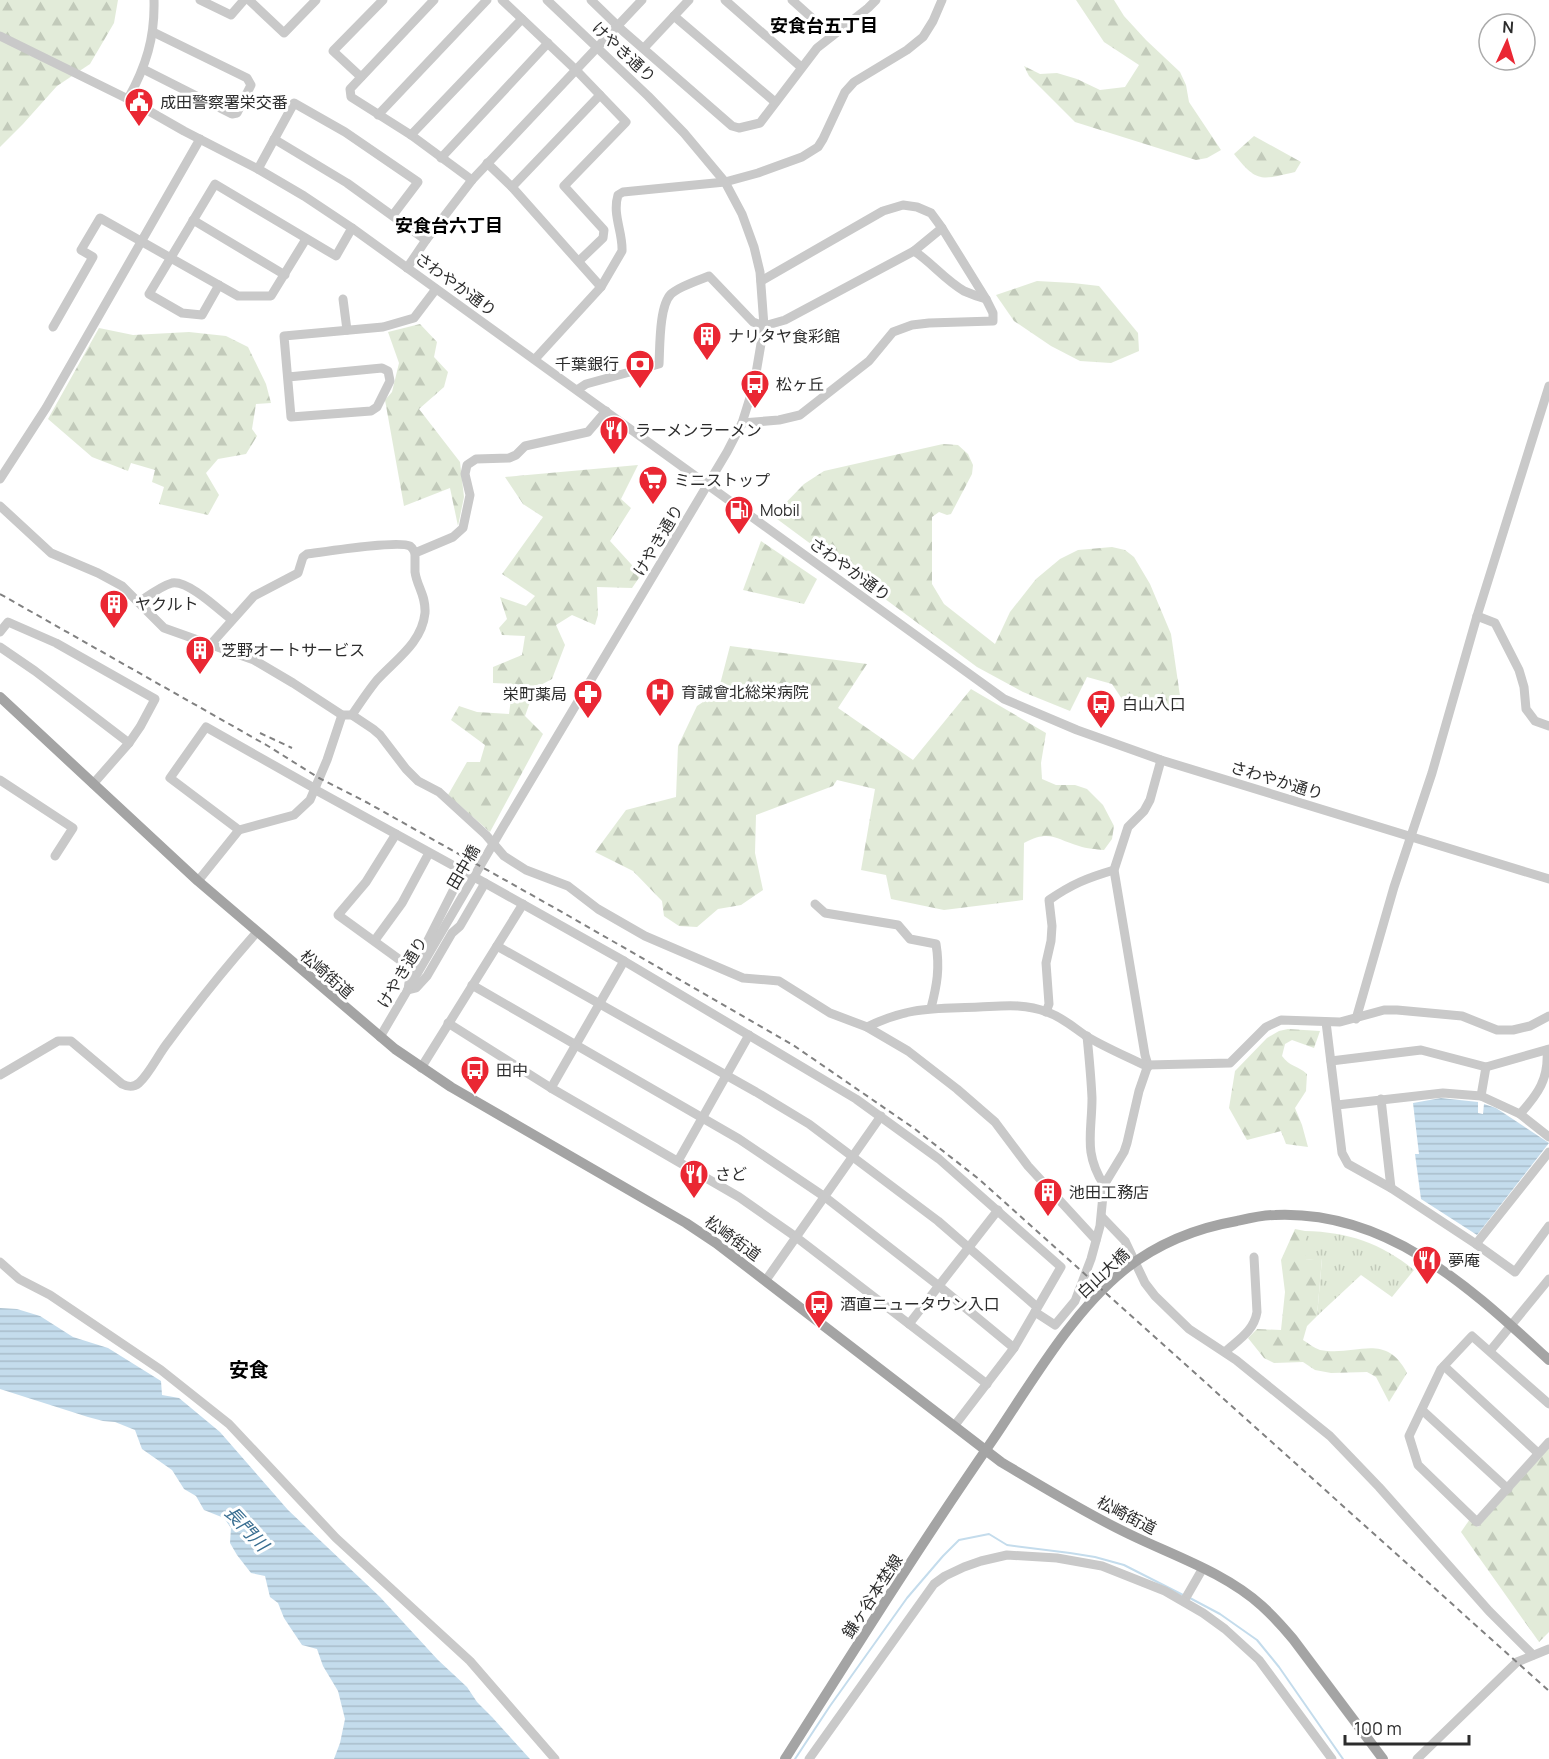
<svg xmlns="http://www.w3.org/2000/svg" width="1549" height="1759" viewBox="0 0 1549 1759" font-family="Manrope,'Noto Sans JP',sans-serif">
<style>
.grass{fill:url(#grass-tufts)}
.forest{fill:url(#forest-firs)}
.water{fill:url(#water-rules)}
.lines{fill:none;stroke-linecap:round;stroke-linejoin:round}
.stream{stroke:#c4dcec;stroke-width:2}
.minor{stroke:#c9c9c9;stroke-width:9}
.major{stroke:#a4a4a4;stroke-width:10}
.rail{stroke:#818181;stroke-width:2;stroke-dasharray:6 4.5;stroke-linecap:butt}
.labels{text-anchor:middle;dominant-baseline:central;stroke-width:6;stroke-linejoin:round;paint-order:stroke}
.street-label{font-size:16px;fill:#2c2c2c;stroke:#fff}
.poi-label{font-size:16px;fill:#2c2c2c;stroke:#fff;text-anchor:start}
.neighbourhood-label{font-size:18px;font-weight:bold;fill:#000;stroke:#fff}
.water-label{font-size:18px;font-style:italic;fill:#386d90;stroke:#fff}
.quarter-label{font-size:20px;font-weight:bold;fill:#000;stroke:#fff}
</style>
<defs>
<pattern id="grass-tufts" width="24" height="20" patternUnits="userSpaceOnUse" patternTransform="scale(1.5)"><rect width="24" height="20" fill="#e2ebd9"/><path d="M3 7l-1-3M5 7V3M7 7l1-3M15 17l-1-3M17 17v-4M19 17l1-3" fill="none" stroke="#c2caba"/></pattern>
<pattern id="forest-firs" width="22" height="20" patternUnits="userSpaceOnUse" patternTransform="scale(1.5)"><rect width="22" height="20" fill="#e2ebd9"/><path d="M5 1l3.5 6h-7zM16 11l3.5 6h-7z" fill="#c2caba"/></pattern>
<pattern id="water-rules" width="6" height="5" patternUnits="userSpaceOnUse" patternTransform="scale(1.5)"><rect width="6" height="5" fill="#c4dcec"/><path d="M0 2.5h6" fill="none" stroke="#a9bdcb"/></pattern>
</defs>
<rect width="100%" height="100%" fill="#fff"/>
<path class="grass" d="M1305,1231C1348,1232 1381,1243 1414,1270L1392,1297L1361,1275L1317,1316L1322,1259L1305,1260Z"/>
<g class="forest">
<polygon points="0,0 118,0 114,23 90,64 57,86 23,124 0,147"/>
<polygon points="1076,0 1114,0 1124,16 1146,40 1180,72 1186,85 1189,102 1221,150 1207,158 1196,160 1075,122 1029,76 1024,66 1040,74 1057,73 1077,79 1100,90 1125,87 1139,65 1104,42"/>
<path d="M1254,136L1301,162L1295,172C1261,180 1257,183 1234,154Z"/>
<polygon points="1037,281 1073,283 1099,286 1138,333 1139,351 1111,363 1080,361 1051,346 1014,321 996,295"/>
<polygon points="420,324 437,342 434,357 448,372 444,387 419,409 460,462 464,497 458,526 450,488 404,506 385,400 392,392 399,363 388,332"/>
<polygon points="99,328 133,335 189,332 226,336 248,347 266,384 271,403 256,404 252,429 257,436 246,454 218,459 206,473 219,495 208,515 159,504 164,487 152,482 155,470 131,463 128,471 92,457 48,419"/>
<polygon points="943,444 958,445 968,454 973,465 972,474 951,514 947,515 939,512 932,517 932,584 944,604 995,644 1010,612 1036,579 1060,559 1078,550 1112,547 1125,550 1134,557 1150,584 1171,634 1180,696 1178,705 1174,707 1122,699 1112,684 1087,677 1070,711 1023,692 977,667 773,516 804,484 824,471"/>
<polygon points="638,465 621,499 631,508 610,541 641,575 632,588 597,587 598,615 595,625 572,615 556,625 565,645 552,679 535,688 525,716 543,734 490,832 448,795 467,762 480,762 485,745 451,720 459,706 477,712 509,714 513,684 493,683 493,667 522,655 525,636 502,635 499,628 507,619 500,597 526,606 535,596 502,574 543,517 523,504 505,477"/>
<polygon points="761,541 817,579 804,604 743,590"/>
<path d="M730,646L867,664L838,708L913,760L971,689L1046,733L1041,763L1042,779L1056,785H1075L1087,789L1103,805L1114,826L1112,839L1104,850C1096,849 1087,849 1079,846C1055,839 1050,829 1024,843L1023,900L944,910L891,899L886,875L861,870L875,789L837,780L833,786L756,815L755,853L763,890L741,905L718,909L697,927L679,926L664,916L662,901L633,871L595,852L626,810L676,797L678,746L697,706L718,692Z"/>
<path d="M1288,1029L1320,1031L1314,1048L1292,1040L1285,1044L1282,1056C1290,1067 1297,1065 1307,1074L1306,1091L1295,1108L1302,1125L1308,1147L1286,1144L1281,1131L1247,1140L1229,1108L1235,1071L1267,1038L1279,1031Z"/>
<path d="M1295,1229L1305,1231L1306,1260L1322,1258L1317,1316L1307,1326L1303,1340C1308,1343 1314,1348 1320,1350C1356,1357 1385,1331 1407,1373L1389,1402L1376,1377L1367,1372L1331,1373L1315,1370L1303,1362L1274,1363L1264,1358L1248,1338L1257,1329L1281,1330L1285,1292L1281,1260Z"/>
<polygon points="1549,1448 1549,1632 1539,1642 1461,1532 1470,1519 1478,1527"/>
</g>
<g class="water">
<polygon points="1441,1098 1478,1102 1478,1113 1483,1114 1484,1104 1496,1108 1549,1143 1477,1235 1421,1199 1415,1154 1419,1154 1413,1103"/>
<polygon points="0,1308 17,1309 40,1316 73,1337 108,1348 161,1381 162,1395 179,1398 220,1432 288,1510 380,1597 438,1660 467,1687 477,1702 492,1717 530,1759 334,1759 340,1743 345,1719 338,1691 323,1666 317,1649 302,1645 284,1618 278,1603 270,1597 265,1576 251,1573 237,1555 230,1543 231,1528 224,1518 204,1510 196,1496 184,1489 172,1470 142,1449 135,1430 115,1422 103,1421 88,1417 0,1389"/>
</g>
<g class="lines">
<g class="stream">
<polyline points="1188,1597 1220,1614 1257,1640 1279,1667 1343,1759"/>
<polyline points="795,1759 830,1706 907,1598 943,1556 959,1540 989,1534 1007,1545 1070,1553 1095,1557 1124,1565 1183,1595"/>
</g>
<g class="minor">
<polyline points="200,0 231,15 244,0"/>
<polyline points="249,0 284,33 316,0"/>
<polyline points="434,0 350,89 351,97 411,135 472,180"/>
<polyline points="502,0 576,70 626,122 564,186 604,230 603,238 579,261"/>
<polyline points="591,0 623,31 732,126 739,128 760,123 817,48 868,8 876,0"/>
<polyline points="725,0 801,67"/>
<polyline points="792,0 832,36"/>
<polyline points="674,16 775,102"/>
<polyline points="0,36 128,99 184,131 258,169 304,196 352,228 1004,699 1077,730 1161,760 1549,879"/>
<polyline points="644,48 689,0"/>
<polyline points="143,69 232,114 237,113 251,85 247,78 153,32"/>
<polyline points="361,77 333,51 383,0"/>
<path d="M128,99C146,66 155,38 154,0"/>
<polyline points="378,115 487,0"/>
<polyline points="411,135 522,19"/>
<polyline points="274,139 347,183 426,240"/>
<polyline points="441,158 548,43"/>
<polyline points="487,163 512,187 601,287"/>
<polyline points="258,169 294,103 345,132 418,182 393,215"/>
<polyline points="512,187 600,95"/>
<polyline points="193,220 285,275"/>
<path d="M914,251C931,262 945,280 964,291C971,294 979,297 986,299"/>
<polyline points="407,268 426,240 472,180 642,0"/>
<polyline points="219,285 202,315 182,313 149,294 215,184 336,256 352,228"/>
<polyline points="343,299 347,330"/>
<polyline points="53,327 93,257 81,250 100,218 238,296 271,296 306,239"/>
<path d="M535,359L601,287L622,251C623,232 612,215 618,195L623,192L725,182L758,173L802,157L818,147L823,139L845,92L854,82L907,50L923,37L933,21L942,0"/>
<polyline points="288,377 382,368 388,371 390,381 377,407 371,411 291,417 284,336 383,327 414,318 436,289"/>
<path d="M577,390L586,384L659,364C660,347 659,306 671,294C678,287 699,280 709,276L753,322L764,326L785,320L914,251L942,228"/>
<polyline points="742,423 779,420 800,415 869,361 893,332 912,325 929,323 993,321 993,313 986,299 942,228 931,213 917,207 903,205 883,211 761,281"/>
<polyline points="0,479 46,408 200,139"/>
<polyline points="0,506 51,553 98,573 122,586 164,628 254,660 293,683 342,715 352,715 373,729 380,735 406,769 418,781 439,792 486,835 504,856 526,870 568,886 598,909 645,936 743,978 779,981 830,1013 867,1027 908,1051 957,1089 995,1122 1028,1166 1096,1240"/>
<path d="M139,602C148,596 161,586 172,583C188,580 219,610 232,620"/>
<polyline points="1477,616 1495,623 1519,670 1524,687 1526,709 1535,721 1549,726"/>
<polyline points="0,632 8,622 56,643 155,699 140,727 129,743 93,784"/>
<path d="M211,644L254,596L298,573L303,557L307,554C323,552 398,540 410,546C413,548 414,551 415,553"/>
<polyline points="0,647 35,671 129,743"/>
<path d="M352,715C360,703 368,691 377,680C395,660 422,643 425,613C426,595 417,587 415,572C415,566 415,560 415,553L453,537L463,528L470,495L465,474L467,465L476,459L509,458L516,455L525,446L588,432L606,411"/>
<polyline points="0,780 73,828 55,856"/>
<polyline points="314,789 485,883 624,961 856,1099 939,1159 1061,1267 1014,1348 955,1425"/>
<polyline points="239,830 170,778 206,727 314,788"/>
<polyline points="396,834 366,882 338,915 411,968"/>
<polyline points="463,871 422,952 411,968 408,990 416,988 427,976 452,933 460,926 485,883"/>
<polyline points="198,881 239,830 294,815 310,800 327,760 342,715"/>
<path d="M815,904L825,913L898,925L910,939L936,944C940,968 937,985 931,1008"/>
<polyline points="375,940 402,903 429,853"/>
<polyline points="497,946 756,1092 809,1124 938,1221 1037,1307"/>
<polyline points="472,985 739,1139 825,1197 939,1286 1014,1348"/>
<path d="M1046,1012L1049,1004L1046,963L1051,941L1052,926L1049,900C1072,884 1087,878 1114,870"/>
<polyline points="1356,1019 1394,887 1432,773 1477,616 1549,386"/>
<polyline points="1326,1022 1342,1153 1348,1164 1391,1188 1476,1244 1515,1272 1549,1226"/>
<polyline points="448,1023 551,1088 739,1197 796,1237 987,1384"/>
<path d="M867,1027C910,1006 933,1009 979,1007C1002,1006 1024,1003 1047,1012C1062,1017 1073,1027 1086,1036C1106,1048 1128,1057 1148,1067"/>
<path d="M1087,1036C1089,1056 1091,1077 1092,1098C1092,1133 1083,1152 1104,1185"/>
<polyline points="380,1037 503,827 727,452 742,423 754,385 764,326 760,272 754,247 742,214 725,182 684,133 648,96 547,0"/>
<polyline points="1331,1061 1421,1050 1486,1067 1549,1049"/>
<polyline points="1148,1065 1145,1055 1114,870 1128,827 1144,811 1150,800 1161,760"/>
<polyline points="421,1068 523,904"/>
<path d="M0,1075L58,1041H71L122,1084C128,1087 133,1088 139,1083C150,1073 159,1053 169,1041C197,1003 226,967 257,932"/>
<polyline points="551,1088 624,961"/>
<polyline points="1481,1096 1486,1067"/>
<polyline points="1381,1099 1391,1188"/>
<polyline points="1337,1105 1443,1093 1481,1096 1520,1114 1549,1137"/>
<path d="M1520,1114C1538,1094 1549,1079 1547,1050"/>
<polyline points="678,1161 749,1035"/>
<polyline points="1102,1217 1125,1241 1145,1283 1155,1296 1189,1329 1236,1360 1330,1436 1379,1487 1489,1611 1533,1655"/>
<polyline points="1476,1244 1549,1152"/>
<polyline points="0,1262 19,1279 50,1295 161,1370 229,1424 336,1538 470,1661 555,1759"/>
<polyline points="766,1280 881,1116"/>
<polyline points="1035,1312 1055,1325 1075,1301 1091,1259 1100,1226 1104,1185 1124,1152 1127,1143 1139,1091 1148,1065 1230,1063 1266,1027 1281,1020 1340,1022 1384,1010 1397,1010 1462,1016 1497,1030 1513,1030 1530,1026 1549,1016"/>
<polyline points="909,1324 998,1210"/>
<polyline points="1490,1351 1549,1279"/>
<path d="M1225,1352C1238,1340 1254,1331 1257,1312L1254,1257"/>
<polyline points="1444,1366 1538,1453"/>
<polyline points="1549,1404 1472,1336 1441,1369 1409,1436 1418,1465 1477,1522 1549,1442"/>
<polyline points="1422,1410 1508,1489"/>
<polyline points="1184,1601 1203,1568"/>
<polyline points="809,1759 934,1584 945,1576 964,1567 981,1561 1007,1555 1057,1558 1102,1566 1165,1591 1203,1613 1225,1629 1259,1660 1332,1759"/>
<polyline points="1417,1759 1517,1662 1549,1649"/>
</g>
<g class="major">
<path d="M0,697L198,881L395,1049L451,1087L686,1223L716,1243L1001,1462C1043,1487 1085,1513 1129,1534C1174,1556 1224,1572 1262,1606C1273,1616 1283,1627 1293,1639L1383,1759"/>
<path d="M785,1759C853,1652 920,1545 992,1441C1030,1385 1071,1313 1124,1270C1157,1244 1196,1228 1237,1221C1250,1218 1262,1215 1275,1215C1389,1210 1471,1289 1549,1360"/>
</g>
<g class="rail">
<polyline points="0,594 268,746 319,778 368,803 569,916 793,1045 915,1129 980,1180 1549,1691"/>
<polyline points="260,733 292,748"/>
</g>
</g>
<defs>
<g id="civic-pin" transform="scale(1.5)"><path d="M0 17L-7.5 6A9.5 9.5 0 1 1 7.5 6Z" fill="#ea2733" stroke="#fff"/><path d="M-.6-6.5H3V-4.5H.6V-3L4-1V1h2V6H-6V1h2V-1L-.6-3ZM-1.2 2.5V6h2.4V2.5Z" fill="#fff"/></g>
<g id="building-pin" transform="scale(1.5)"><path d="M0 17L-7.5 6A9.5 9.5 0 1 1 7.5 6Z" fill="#ea2733" stroke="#fff"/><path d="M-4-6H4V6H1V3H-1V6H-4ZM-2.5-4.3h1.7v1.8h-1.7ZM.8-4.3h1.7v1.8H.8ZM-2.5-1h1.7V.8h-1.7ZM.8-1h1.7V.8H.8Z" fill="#fff"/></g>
<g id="bank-pin" transform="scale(1.5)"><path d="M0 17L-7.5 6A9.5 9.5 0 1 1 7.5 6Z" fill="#ea2733" stroke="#fff"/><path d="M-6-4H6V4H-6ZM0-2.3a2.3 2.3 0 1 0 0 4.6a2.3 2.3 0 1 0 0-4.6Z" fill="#fff"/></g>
<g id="bus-pin" transform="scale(1.5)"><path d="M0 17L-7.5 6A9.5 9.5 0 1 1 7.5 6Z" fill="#ea2733" stroke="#fff"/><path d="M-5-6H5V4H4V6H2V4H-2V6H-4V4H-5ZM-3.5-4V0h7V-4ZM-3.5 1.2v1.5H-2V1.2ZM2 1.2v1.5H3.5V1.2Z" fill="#fff"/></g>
<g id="restaurant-pin" transform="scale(1.5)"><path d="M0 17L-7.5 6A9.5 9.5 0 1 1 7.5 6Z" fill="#ea2733" stroke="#fff"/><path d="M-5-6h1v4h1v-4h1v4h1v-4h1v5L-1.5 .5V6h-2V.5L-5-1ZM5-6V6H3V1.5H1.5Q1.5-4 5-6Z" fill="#fff"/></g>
<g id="supermarket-pin" transform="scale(1.5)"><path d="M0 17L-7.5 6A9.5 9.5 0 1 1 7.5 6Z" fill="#ea2733" stroke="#fff"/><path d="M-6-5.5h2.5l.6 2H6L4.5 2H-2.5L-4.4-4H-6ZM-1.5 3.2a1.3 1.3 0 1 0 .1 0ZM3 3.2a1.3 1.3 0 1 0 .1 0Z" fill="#fff"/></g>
<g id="fuel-pin" transform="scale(1.5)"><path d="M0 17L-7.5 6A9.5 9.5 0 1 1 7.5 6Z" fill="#ea2733" stroke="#fff"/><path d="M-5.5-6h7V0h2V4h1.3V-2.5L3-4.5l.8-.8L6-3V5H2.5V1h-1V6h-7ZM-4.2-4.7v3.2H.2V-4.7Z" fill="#fff"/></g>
<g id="hospital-pin" transform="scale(1.5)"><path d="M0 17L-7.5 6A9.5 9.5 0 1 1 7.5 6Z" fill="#ea2733" stroke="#fff"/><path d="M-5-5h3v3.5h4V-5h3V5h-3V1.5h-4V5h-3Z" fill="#fff"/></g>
<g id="pharmacy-pin" transform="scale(1.5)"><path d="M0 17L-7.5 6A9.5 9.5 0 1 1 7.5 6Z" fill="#ea2733" stroke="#fff"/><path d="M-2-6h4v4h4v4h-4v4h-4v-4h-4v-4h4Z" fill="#fff"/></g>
</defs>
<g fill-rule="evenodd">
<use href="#civic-pin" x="139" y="102"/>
<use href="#building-pin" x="707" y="336"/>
<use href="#bank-pin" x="640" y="364"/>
<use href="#bus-pin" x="755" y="384"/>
<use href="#restaurant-pin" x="614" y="430"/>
<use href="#supermarket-pin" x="653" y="480"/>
<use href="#fuel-pin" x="739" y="510"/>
<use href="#building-pin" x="114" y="604"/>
<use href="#building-pin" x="200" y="650"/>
<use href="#hospital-pin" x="660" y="692"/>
<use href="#pharmacy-pin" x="588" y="694"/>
<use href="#bus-pin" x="1101" y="704"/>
<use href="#bus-pin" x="475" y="1070"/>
<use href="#restaurant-pin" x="694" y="1174"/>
<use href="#building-pin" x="1048" y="1192"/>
<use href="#restaurant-pin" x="1427" y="1260"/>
<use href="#bus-pin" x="819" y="1304"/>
</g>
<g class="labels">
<g class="street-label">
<text transform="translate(624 52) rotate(43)">けやき通り</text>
<text transform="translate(456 284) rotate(36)">さわやか通り</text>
<text transform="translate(658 540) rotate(-59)">けやき通り</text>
<text transform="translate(850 569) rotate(36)">さわやか通り</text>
<text transform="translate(1277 780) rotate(17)">さわやか通り</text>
<text transform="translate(463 867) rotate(-60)">田中橋</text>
<text transform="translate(402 972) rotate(-59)">けやき通り</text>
<text transform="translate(327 974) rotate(41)">松崎街道</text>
<text transform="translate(733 1238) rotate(36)">松崎街道</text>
<text transform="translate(1103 1273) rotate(-43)">白山大橋</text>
<text transform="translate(1127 1515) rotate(27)">松崎街道</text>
<text transform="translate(872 1596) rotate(-57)">鎌ヶ谷本埜線</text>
</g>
<g class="poi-label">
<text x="160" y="102">成田警察署栄交番</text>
<text x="728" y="336">ナリタヤ食彩館</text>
<text x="619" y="364" text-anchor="end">千葉銀行</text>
<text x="776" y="384">松ヶ丘</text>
<text x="635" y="430">ラーメンラーメン</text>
<text x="674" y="480">ミニストップ</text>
<text x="760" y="510">Mobil</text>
<text x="135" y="604">ヤクルト</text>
<text x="221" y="650">芝野オートサービス</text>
<text x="681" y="692">育誠會北総栄病院</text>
<text x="567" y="694" text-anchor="end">栄町薬局</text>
<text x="1122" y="704">白山入口</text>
<text x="496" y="1070">田中</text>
<text x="715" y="1174">さど</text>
<text x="1069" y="1192">池田工務店</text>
<text x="1448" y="1260">夢庵</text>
<text x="840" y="1304">酒直ニュータウン入口</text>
</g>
<g class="neighbourhood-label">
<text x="824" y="25">安食台五丁目</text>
<text x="449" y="225">安食台六丁目</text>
</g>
<g class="water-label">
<text transform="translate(247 1528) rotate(47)">長門川</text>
</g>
<g class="quarter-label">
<text x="249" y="1369">安食</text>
</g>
</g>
<g transform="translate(1507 42) rotate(4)"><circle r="28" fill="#ffffff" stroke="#ababab" stroke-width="1.5"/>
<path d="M0-4.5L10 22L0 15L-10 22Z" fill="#ea2733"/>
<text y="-9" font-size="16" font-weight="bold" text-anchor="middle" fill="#2c2c2c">N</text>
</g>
<path d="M1345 1735v9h124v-9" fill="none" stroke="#2c2c2c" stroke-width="3"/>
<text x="1354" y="1735" font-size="18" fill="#2c2c2c" stroke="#ffffff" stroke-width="4.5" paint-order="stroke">100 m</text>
</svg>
